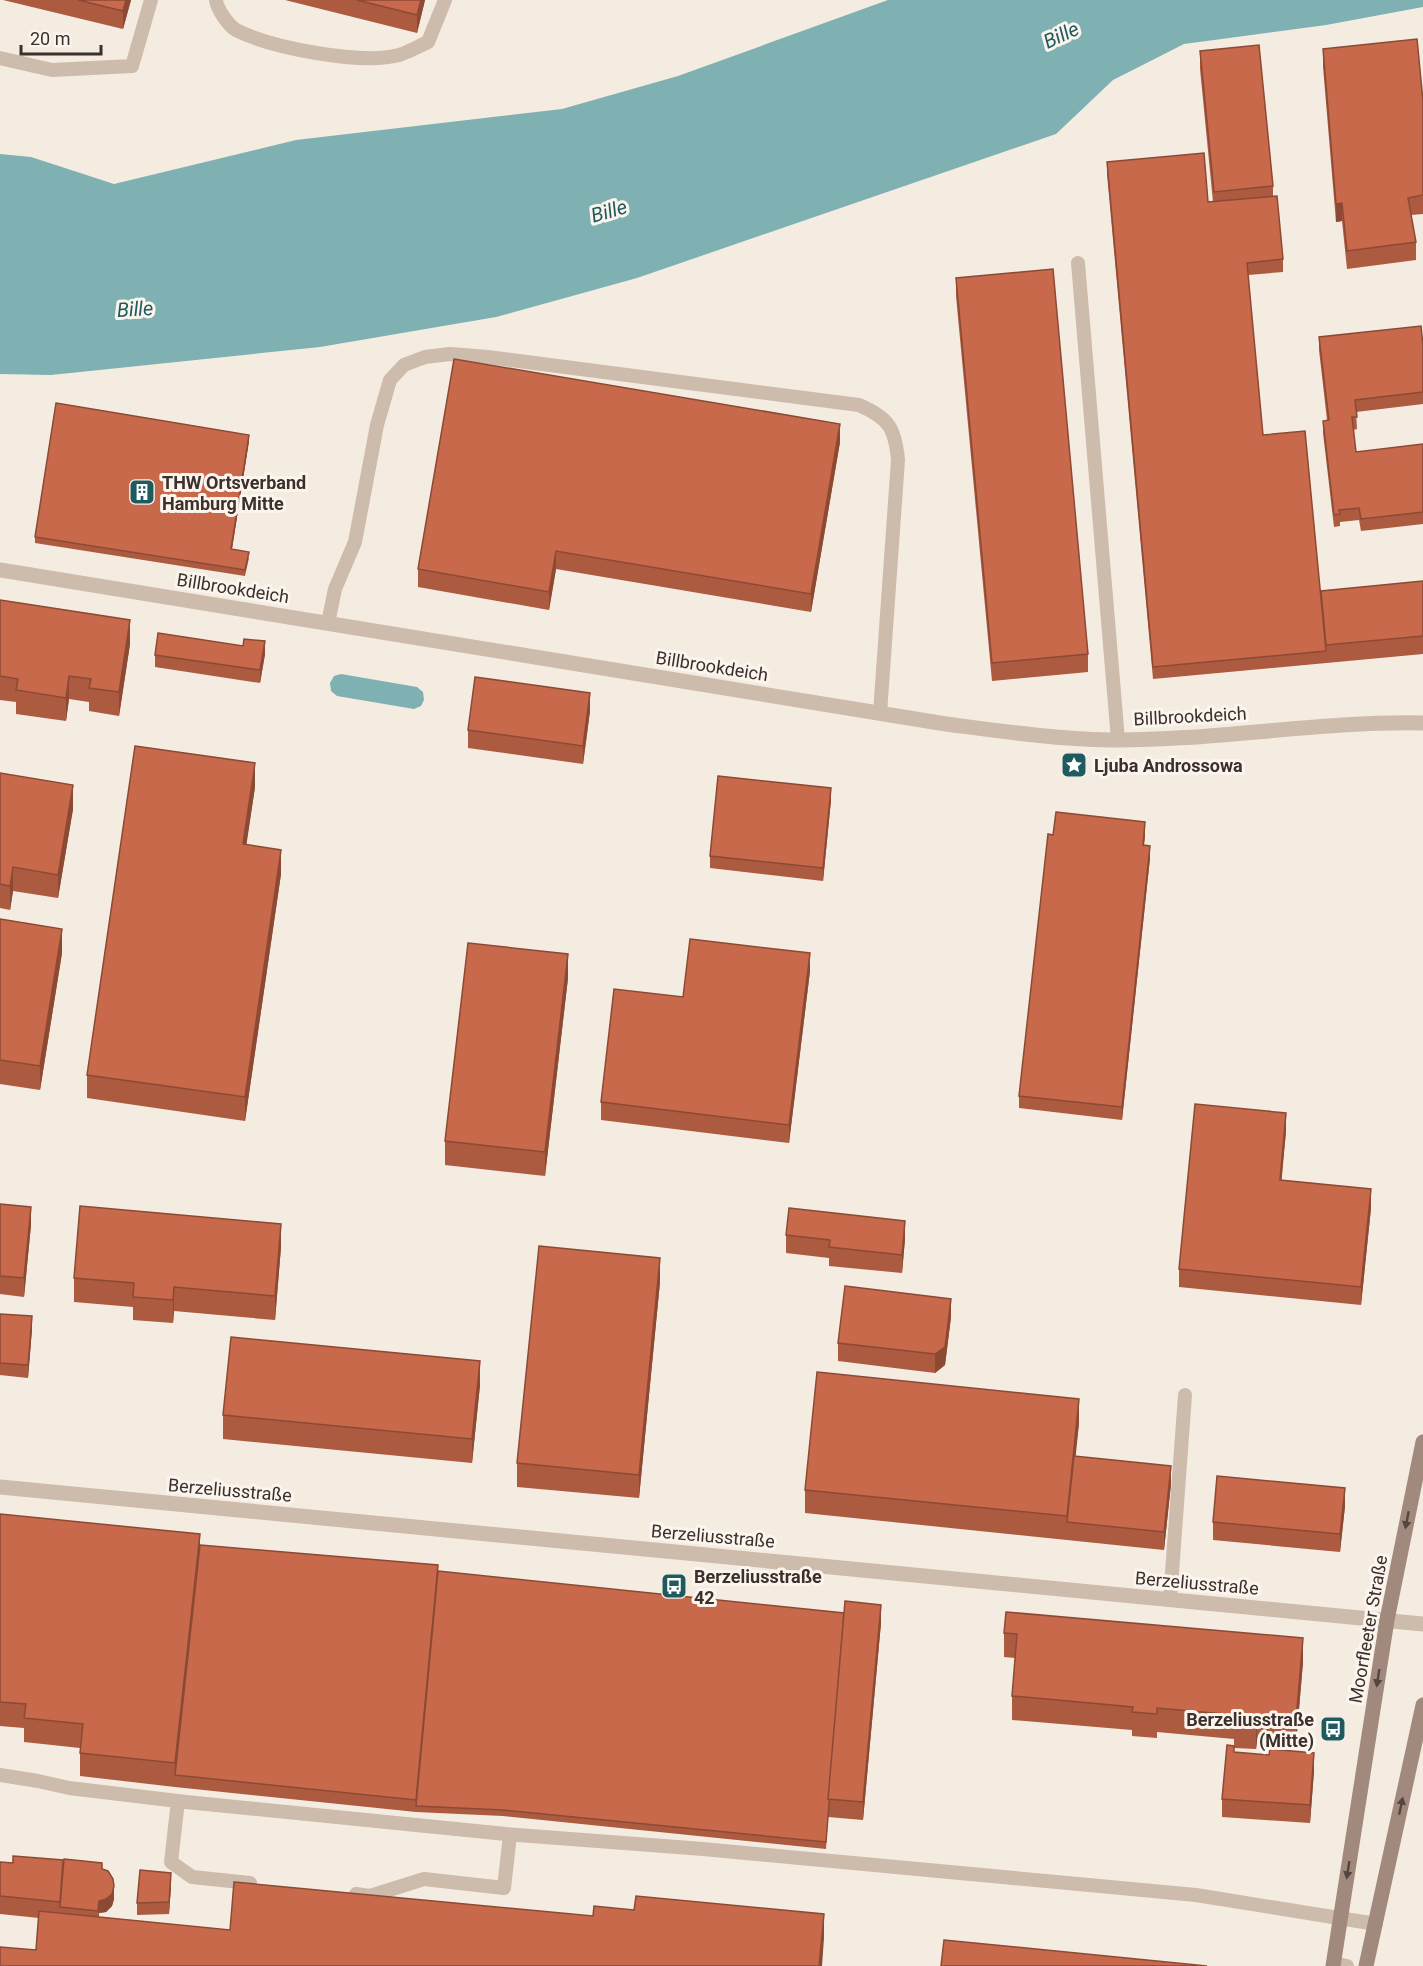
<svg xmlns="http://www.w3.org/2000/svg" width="1423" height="1966" viewBox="0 0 1423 1966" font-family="Roboto,sans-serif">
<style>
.water{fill:#7fb0b2}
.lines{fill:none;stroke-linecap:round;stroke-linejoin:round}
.service{stroke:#cdbbac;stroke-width:14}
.minor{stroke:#cdbbac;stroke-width:15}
.secondary{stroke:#a18a7d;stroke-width:15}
.wall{fill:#ac5a40}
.shaded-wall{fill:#8c4a34}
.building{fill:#c8694b;stroke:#8c4a34;stroke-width:1.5}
.oneway{fill:#544640}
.labels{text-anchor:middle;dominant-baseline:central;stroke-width:6;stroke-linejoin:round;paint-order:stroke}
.poi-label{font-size:18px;font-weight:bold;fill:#3b302b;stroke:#fbf5ee;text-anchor:start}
.street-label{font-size:18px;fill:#3b302b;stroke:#fbf5ee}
.water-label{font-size:20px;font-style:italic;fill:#1f5a5e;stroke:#fbf5ee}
</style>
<rect width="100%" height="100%" fill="#f4ebe1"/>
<g class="water">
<polygon points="888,0 1423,0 1423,7 1326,25 1184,44 1113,80 1056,134 637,278 496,317 320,347 51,375 0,374 0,154 31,157 114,184 296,140 562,109 678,76"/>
<polygon points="341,674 417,687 423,692 424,700 421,706 414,709 337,696 331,691 330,683 334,676"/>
</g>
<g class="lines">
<g class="service">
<path d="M216,0C217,9 228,25 236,30C271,48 361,65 399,55C409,52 419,46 428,42L445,0"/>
<polyline points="0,58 52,70 132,66 151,0"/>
<polyline points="1078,263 1118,740"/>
<path d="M328,623L335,589L355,542L377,425L390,380L404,365L425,357L450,354L488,357L859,405C889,418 895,428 898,460L880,713"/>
<polyline points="1170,1600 1185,1395"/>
<polyline points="0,1775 38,1781 69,1788 186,1802 506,1834 703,1849 1196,1895 1376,1924"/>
<polyline points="178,1801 171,1862 192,1877 250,1883"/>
<polyline points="356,1894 370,1896 424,1879 504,1888 510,1835"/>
<polyline points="1333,1963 1347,1966"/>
</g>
<g class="minor">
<path d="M0,570L946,724C1000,731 1055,739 1109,740C1214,741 1318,721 1423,723"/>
<polyline points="0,1487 1423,1624"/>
</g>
<g class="secondary">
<polyline points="1333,1966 1387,1620 1423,1442"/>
<polyline points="1366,1966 1423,1705"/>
</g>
</g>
<g class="wall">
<polygon points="3,0 131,0 123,29"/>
<polygon points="285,0 425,0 417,33"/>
<polygon points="1323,49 1423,101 1423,214 1411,215 1416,242 1416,260 1347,269 1342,221 1336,222 1323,67"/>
<polygon points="1200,51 1273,186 1273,197 1283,259 1283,272 1248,275 1263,435 1321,596 1423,581 1423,654 1153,679 1107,174 1107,162 1208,202 1213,202 1200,69"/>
<polygon points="956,278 1088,654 1088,672 992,681 956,296"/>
<polygon points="1319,337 1423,346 1423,404 1356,412 1357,429 1353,430 1356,452 1423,444 1423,524 1361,531 1359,520 1340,522 1340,526 1334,527 1323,433 1323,421 1327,420 1319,350"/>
<polygon points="249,441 232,549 249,558 245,576 35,543 35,537"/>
<polygon points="840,442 811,612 556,569 549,610 418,587 418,569"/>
<polygon points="0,600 130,644 119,716 89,711 89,702 69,699 66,721 16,714 16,702 0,700"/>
<polygon points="265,654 260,683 155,667 155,655"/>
<polygon points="590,711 583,764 468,748 468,730"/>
<polygon points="0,773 73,809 58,898 13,891 10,910 0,908"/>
<polygon points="255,787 246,845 281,874 245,1121 87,1098 87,1075"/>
<polygon points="831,800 823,881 710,868 710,856"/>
<polygon points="1145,834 1144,845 1150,858 1122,1120 1019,1108 1019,1096"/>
<polygon points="0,919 62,953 40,1090 0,1084"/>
<polygon points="810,971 789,1143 601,1120 601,1102 683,997"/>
<polygon points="568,978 545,1176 445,1165 445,1141"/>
<polygon points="1286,1131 1281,1180 1371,1208 1361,1305 1179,1287 1179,1269"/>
<polygon points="0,1204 31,1225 24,1297 0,1294"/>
<polygon points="786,1235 905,1239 902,1273 829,1266 829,1258 786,1253"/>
<polygon points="281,1247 275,1320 174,1311 173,1323 133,1320 133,1307 74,1302 74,1278"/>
<polygon points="660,1282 639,1498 517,1487 517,1463"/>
<polygon points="0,1314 32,1329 28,1378 0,1375"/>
<polygon points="951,1317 945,1365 935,1373 838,1361 838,1343"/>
<polygon points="480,1385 472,1463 223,1439 223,1415"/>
<polygon points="1079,1423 1075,1456 1171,1484 1164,1550 805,1513 805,1490"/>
<polygon points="1345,1506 1340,1552 1213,1540 1213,1522"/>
<polygon points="0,1514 200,1545 438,1571 881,1623 863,1820 828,1817 828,1815 826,1849 503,1816 416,1812 175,1787 80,1776 80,1748 24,1742 24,1728 0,1726"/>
<polygon points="1004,1633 1303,1662 1296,1744 1257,1741 1256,1749 1234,1748 1234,1752 1314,1771 1310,1823 1222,1817 1222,1799 1234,1746 1234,1739 1157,1732 1157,1738 1132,1736 1132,1730 1012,1720 1012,1696 1015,1658 1004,1657"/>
<polygon points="0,1862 102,1869 114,1899 112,1906 106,1912 99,1913 99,1917 230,1930 824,1938 36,1950 39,1918 0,1914"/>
<polygon points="171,1885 169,1914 137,1915 137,1903"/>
</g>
<g class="shaded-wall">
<polygon points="126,0 131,0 123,29 123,11"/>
<polygon points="421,0 425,0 417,33 417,15"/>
<polygon points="1342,203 1342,221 1336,222 1336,204"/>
<polygon points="840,424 840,442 811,612 811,594"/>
<polygon points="249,435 249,441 231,555 231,549"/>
<polygon points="556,551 556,569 549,610 549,592"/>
<polygon points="130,620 130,644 119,716 119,692"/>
<polygon points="265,641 265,654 260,683 260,670"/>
<polygon points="69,676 69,699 66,721 66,698"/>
<polygon points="590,693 590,711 583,764 583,746"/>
<polygon points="255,763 255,787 243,868 243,844"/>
<polygon points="73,785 73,809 58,898 58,875"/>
<polygon points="831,788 831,800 823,881 823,868"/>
<polygon points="1145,822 1145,834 1143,857 1143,845"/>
<polygon points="1150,846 1150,858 1122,1120 1122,1107"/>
<polygon points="281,850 281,874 245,1121 245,1097"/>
<polygon points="13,867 13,891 10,910 10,886"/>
<polygon points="62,929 62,953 40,1090 40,1066"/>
<polygon points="810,953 810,971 789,1143 789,1125"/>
<polygon points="568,954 568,978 545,1176 545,1152"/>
<polygon points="1286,1113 1286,1131 1280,1198 1280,1180"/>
<polygon points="1371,1189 1371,1208 1361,1305 1361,1287"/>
<polygon points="31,1207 31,1225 24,1297 24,1278"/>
<polygon points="905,1221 905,1239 902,1273 902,1255"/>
<polygon points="281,1224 281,1247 275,1320 275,1296"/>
<polygon points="660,1258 660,1282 639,1498 639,1475"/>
<polygon points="174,1287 174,1311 173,1323 173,1300"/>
<polygon points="951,1299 951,1317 945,1365 935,1373 935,1354"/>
<polygon points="32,1316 32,1329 28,1378 28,1365"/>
<polygon points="480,1361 480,1385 472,1463 472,1439"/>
<polygon points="1079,1399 1079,1423 1069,1522 1067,1522 1067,1516"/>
<polygon points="1171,1466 1171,1484 1164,1550 1164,1532"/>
<polygon points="1345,1488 1345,1506 1340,1552 1340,1534"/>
<polygon points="200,1534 200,1557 175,1775 175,1763"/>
<polygon points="881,1605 881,1623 863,1820 863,1802"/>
<polygon points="1303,1638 1303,1662 1296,1744 1296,1720"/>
<polygon points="1257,1717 1257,1741 1256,1749 1256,1726"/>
<polygon points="1314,1753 1314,1771 1310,1823 1310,1805"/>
<polygon points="171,1873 171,1885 169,1914 169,1902"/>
<polygon points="114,1886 114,1899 112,1906 106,1912 99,1913 98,1923 99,1901"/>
<polygon points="824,1914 824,1938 822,1966 819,1966"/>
</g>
<g class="building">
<polygon points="78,0 126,0 123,11"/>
<polygon points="357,0 421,0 417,15"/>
<polygon points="1417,39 1423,101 1423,195 1408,198 1416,242 1347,251 1342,203 1336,204 1323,49"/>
<polygon points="1259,45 1273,186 1214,192 1200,51"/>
<polygon points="1204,153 1208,202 1277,196 1283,259 1247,263 1263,435 1305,431 1326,651 1153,667 1107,162"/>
<polygon points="1053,269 1088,654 992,663 956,278"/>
<polygon points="1421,326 1423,346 1423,392 1355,400 1357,417 1352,417 1356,452 1423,444 1423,512 1361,519 1359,508 1339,510 1340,514 1334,515 1323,421 1329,420 1319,337"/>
<polygon points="454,359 840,424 811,594 556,551 549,592 418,569"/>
<polygon points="56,403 249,435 231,549 249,552 245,570 35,537"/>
<polygon points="1423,581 1423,636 1326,645 1321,591"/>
<polygon points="0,600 130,620 119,692 89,688 91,679 69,676 66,698 16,690 18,679 0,676"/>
<polygon points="158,633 243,646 244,639 265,641 260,670 155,655"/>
<polygon points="475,677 590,693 583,746 468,730"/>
<polygon points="135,746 255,763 243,844 281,850 245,1097 87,1075"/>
<polygon points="0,773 73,785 58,875 13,867 10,886 0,884"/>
<polygon points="718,776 831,788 823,868 710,856"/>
<polygon points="1056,812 1145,822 1143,845 1150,846 1122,1107 1019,1096 1048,834 1053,835"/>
<polygon points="0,919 62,929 40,1066 0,1060"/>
<polygon points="690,939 810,953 789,1125 601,1102 614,989 683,997"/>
<polygon points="468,943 568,954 545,1152 445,1141"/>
<polygon points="1195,1104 1286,1113 1280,1180 1371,1189 1361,1287 1179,1269"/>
<polygon points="0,1204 31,1207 24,1278 0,1276"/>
<polygon points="80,1206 281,1224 275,1296 174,1287 173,1300 133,1297 134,1283 74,1278"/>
<polygon points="789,1208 905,1221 902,1255 829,1247 830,1240 786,1235"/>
<polygon points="539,1246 660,1258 639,1475 517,1463"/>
<polygon points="845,1286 951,1299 945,1347 935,1354 838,1343"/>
<polygon points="0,1314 32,1316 28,1365 0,1363"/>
<polygon points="231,1337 480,1361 472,1439 223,1415"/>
<polygon points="817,1372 1079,1399 1067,1516 805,1490"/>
<polygon points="1074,1456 1171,1466 1164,1532 1067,1522"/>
<polygon points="1217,1476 1345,1488 1340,1534 1213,1522"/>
<polygon points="0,1514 200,1534 175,1763 80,1753 83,1724 24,1718 26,1704 0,1702"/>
<polygon points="200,1545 438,1565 416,1800 175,1775"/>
<polygon points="438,1571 844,1613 826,1842 503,1810 416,1806"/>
<polygon points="845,1601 881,1605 863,1802 828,1799"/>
<polygon points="1006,1612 1303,1638 1296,1720 1257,1717 1256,1726 1234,1724 1235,1715 1157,1708 1157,1714 1132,1712 1133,1707 1012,1696 1017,1634 1004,1633"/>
<polygon points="1227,1745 1234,1746 1234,1752 1269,1755 1270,1749 1314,1753 1310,1805 1222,1799"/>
<polygon points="13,1856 63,1860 60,1902 0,1896 0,1862 13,1863"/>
<polygon points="64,1859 102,1863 102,1869 108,1871 113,1879 114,1886 112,1894 106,1899 99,1901 98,1911 60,1907"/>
<polygon points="140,1870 171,1873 169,1902 137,1903"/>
<polygon points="234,1882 593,1916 594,1906 634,1910 636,1896 824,1914 819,1966 0,1966 0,1947 36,1950 39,1911 230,1930"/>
<polygon points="944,1940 1207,1966 941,1966"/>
</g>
<defs><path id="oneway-solid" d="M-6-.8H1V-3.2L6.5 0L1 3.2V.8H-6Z" transform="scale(1.5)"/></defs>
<g class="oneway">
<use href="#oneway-solid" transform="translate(1407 1520) rotate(101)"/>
<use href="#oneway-solid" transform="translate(1378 1678) rotate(99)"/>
<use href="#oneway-solid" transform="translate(1401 1806) rotate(-78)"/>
<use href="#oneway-solid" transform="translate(1348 1870) rotate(99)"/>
</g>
<defs>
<g id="building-square" transform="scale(1.35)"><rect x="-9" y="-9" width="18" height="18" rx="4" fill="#1f5a5e" stroke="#fbf5ee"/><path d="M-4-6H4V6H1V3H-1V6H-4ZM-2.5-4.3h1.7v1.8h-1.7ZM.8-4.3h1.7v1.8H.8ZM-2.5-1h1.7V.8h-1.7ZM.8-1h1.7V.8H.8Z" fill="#fff"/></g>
<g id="sight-square" transform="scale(1.35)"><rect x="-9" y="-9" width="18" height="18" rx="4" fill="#1f5a5e" stroke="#fbf5ee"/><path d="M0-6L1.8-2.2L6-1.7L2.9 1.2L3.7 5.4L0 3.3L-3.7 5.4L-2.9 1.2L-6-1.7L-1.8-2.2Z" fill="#fff"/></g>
<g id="bus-square" transform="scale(1.35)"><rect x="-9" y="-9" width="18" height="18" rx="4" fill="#1f5a5e" stroke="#fbf5ee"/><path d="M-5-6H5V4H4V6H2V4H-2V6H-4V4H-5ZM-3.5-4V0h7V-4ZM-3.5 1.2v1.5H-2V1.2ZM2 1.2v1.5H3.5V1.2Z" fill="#fff"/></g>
</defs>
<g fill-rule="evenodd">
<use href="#building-square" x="142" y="492"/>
<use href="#sight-square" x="1074" y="765"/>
<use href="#bus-square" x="674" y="1586"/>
<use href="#bus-square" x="1333" y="1729"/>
</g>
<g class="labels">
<g class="poi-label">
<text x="162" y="482">THW Ortsverband<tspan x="162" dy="21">Hamburg Mitte</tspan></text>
<text x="1094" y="765">Ljuba Androssowa</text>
<text x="694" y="1576">Berzeliusstraße<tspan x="694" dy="21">42</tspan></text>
<text x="1314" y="1719" text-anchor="end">Berzeliusstraße<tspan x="1314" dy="21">(Mitte)</tspan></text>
</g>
<g class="street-label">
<text transform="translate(233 588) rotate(9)">Billbrookdeich</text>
<text transform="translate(712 666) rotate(9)">Billbrookdeich</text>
<text transform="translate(1190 716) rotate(-3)">Billbrookdeich</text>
<text transform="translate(230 1490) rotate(5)">Berzeliusstraße</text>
<text transform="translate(713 1536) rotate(5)">Berzeliusstraße</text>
<text transform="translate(1197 1583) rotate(5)">Berzeliusstraße</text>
<text transform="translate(1368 1629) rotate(-80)">Moorfleeter Straße</text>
</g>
<g class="water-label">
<text transform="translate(1061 35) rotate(-25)">Bille</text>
<text transform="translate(609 211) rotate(-16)">Bille</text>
<text transform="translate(135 309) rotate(-3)">Bille</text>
</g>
</g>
<path d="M21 45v9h80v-9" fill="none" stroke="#3b302b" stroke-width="3"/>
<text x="30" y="45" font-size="18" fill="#3b302b" stroke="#fbf5ee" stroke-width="4.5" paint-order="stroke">20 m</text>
</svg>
